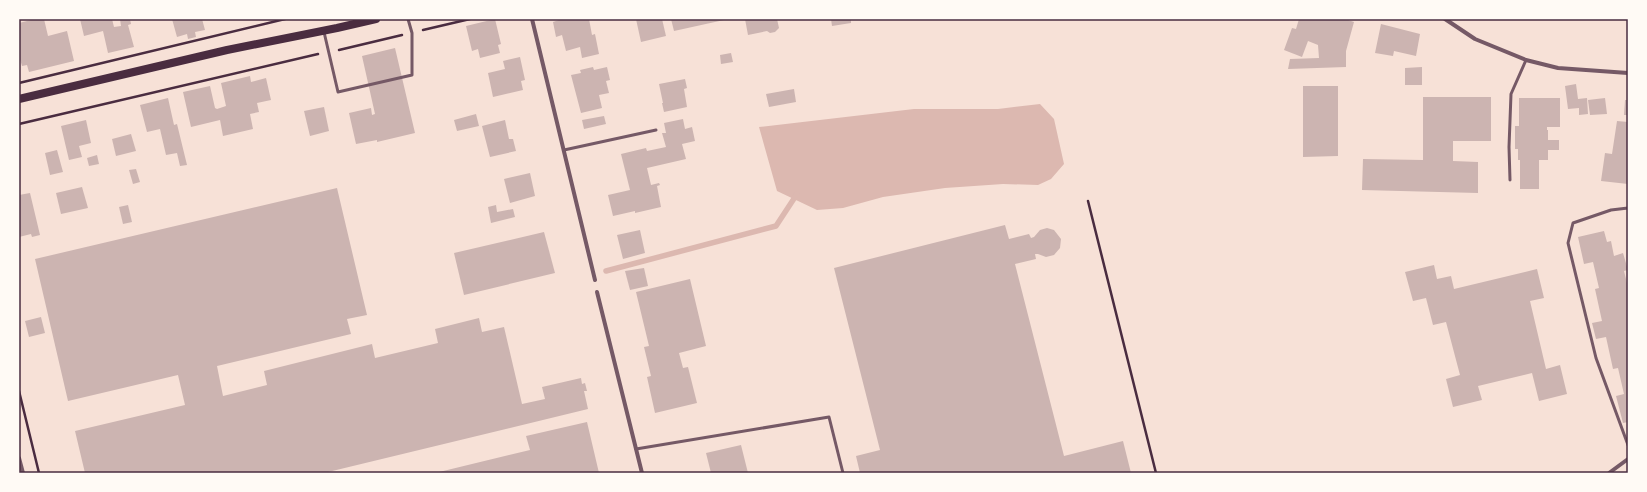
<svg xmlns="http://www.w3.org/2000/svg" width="1647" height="492" viewBox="0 0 1647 492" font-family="Karla,sans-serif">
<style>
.water{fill:#dcb8b0}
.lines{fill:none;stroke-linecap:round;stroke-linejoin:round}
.stream{stroke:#dcb8b0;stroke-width:5.5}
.building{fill:#ccb4b1}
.path{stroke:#4a2c40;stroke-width:2.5}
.service{stroke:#755966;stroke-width:3}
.minor{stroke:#755966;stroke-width:4}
.secondary{stroke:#4a2c40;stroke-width:8}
.neatline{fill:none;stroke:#4a2c40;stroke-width:1.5}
</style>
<rect width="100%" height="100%" fill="#f7e1d7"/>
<polygon class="water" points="1040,104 1054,119 1064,164 1051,179 1038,185 1003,184 945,188 883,197 843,208 817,210 777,191 759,127 914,109 998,109"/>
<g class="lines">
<polyline class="stream" points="606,271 776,226 797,194"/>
</g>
<g class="building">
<polygon points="35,19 44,19 48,36 67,31 74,61 29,72 27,65 22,66 19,56 19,23"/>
<polygon points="80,19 112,19 114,27 121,26 120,19 130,19 131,24 128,25 134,47 108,53 103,31 84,36"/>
<polygon points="172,19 202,19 205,30 195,32 196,37 188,39 187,34 177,37"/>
<polygon points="495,19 501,44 498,45 500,53 480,58 478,49 472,51 466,26"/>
<polygon points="559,19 589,19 592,35 595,34 599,54 582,58 580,47 566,51 562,35 556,37 553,22 559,20"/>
<polygon points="636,19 662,19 666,36 641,42"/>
<polygon points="671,19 724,19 724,20 674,31"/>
<polygon points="745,19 777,19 779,28 775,32 770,33 767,31 748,35"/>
<polygon points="831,19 851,19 851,23 832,26"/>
<polygon points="1299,19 1345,19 1354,22 1346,51 1346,67 1288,69 1290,59 1319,58 1318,45 1308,41 1302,57 1284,50 1292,28 1296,29"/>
<polygon points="1381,24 1420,34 1416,56 1394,51 1393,56 1375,53"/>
<polygon points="395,48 415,133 377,142 377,140 356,144 349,113 371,108 372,115 375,114 362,56"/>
<polygon points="731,53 733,62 721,64 720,55"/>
<polygon points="520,57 525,80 521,81 523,90 493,97 488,73 505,69 503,61"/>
<polygon points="593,67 594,70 607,67 610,80 606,81 609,93 599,95 602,108 581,113 571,75 581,73 580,70"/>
<polygon points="1422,67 1422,85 1405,85 1405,68"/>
<polygon points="250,76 251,82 266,78 271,100 257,103 259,112 250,114 253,129 223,136 220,120 191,127 183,92 210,86 215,108 217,109 226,106 221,83"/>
<polygon points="685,79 687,88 684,89 687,107 664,112 662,103 663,103 659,84"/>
<polygon points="1576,84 1578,99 1587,98 1588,114 1579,115 1579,108 1568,109 1565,86"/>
<polygon points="1303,86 1338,86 1338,156 1303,157"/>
<polygon points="794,89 796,102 769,107 766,94"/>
<polygon points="1423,97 1491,97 1491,141 1453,141 1453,161 1478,162 1478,193 1362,190 1363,159 1423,160"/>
<polygon points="168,98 174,125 177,124 187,165 180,166 177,153 166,155 160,129 147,132 140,105"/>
<polygon points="1519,98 1560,98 1560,127 1547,127 1547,130 1548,130 1548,140 1559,140 1559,150 1548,150 1548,160 1539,160 1539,189 1520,189 1520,160 1518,160 1518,149 1515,149 1515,126 1519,126"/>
<polygon points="1605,98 1607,114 1590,115 1588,100"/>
<polygon points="1625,100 1628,100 1628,115 1624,115"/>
<polygon points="324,107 329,131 310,136 304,111"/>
<polygon points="476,114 479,126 457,131 454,120"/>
<polygon points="604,116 606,124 584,129 582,120"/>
<polygon points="683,119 685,129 692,127 695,141 682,144 686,159 647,168 651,185 659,183 660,185 657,186 661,207 635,213 635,211 613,216 608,195 630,190 621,154 646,148 647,151 666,147 662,133 666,133 664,123"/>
<polygon points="86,120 91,143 79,146 82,157 69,160 61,126"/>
<polygon points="505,120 509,139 513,139 516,151 490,157 482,126"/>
<polygon points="1617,121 1628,122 1628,184 1601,181 1605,153 1612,154"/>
<polygon points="131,134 136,151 116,156 112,139"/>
<polygon points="57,150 63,172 50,175 45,153"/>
<polygon points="97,155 99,164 89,166 87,158"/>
<polygon points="136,169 140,182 133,184 129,170"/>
<polygon points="530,173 535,196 510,203 504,179"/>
<polygon points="82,187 88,208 61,214 56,193"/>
<polygon points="337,188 367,315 347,319 351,334 217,366 223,396 267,385 264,371 372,344 375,358 438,343 435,329 479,318 482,332 504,327 522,404 545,399 542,387 581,378 582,384 585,383 587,391 584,391 588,409 324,473 85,473 75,431 185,405 178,375 68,401 35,259"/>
<polygon points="30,193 40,235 32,237 31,234 19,237 19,195"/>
<polygon points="128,205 132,222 123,224 119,207"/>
<polygon points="496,205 497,212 513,209 515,217 491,223 488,207"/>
<polygon points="1005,225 1009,239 1029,234 1031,238 1034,237 1040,230 1047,228 1054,230 1061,239 1060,248 1054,255 1046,257 1038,254 1035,254 1036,259 1015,264 1064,456 1123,441 1131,473 860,473 856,456 880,450 834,268"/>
<polygon points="640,230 645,253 623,259 617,235"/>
<polygon points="1604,231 1607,242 1611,241 1614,256 1623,253 1628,270 1624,271 1628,287 1628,422 1623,423 1616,396 1624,394 1618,368 1613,369 1606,337 1596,339 1592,323 1602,321 1595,289 1599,288 1593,262 1584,264 1578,237"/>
<polygon points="544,232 555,273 464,295 454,253"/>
<polygon points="1434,265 1437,279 1451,276 1454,289 1537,269 1544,298 1530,301 1546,369 1560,365 1567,394 1539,401 1532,373 1478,386 1482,400 1453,407 1446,379 1460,375 1446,322 1433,325 1426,298 1413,301 1405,272"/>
<polygon points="644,268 648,286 630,290 625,271"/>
<polygon points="690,279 706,346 679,353 683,368 688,367 697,403 655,413 647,377 651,376 644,347 649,346 636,292"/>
<polygon points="41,317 45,333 29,337 25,321"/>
<polygon points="587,422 599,473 435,473 530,450 526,436"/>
<polygon points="741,445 748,473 711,473 706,453"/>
</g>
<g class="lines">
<g class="path">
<polyline points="423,30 470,19"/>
<polyline points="339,50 402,35"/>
<polyline points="19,83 285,19"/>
<polyline points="19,124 318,54"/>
<polyline points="1088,201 1156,473"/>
<polyline points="19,391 39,473"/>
</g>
<g class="service">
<polyline points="324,32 338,92 412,75 412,33 408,19"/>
<polyline points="564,150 656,130"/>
<polyline points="1510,180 1509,147 1511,94 1526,60"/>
<polyline points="1628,208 1611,210 1573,223 1568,243 1596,358 1628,445"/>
<polyline points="636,449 829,417 843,473"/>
</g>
<g class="minor">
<polyline points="532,19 595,280"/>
<polyline points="1445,19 1475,39 1526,60 1558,68 1628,73"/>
<polyline points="597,292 642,473"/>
<polyline points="19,458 23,473"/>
<polyline points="1609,473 1628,459"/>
</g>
<polyline class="secondary" points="19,99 227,50 337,28 376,19"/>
</g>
<rect width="1647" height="492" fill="none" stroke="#fffaf5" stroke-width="40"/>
<rect x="20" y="20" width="1607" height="452" class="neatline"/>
</svg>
